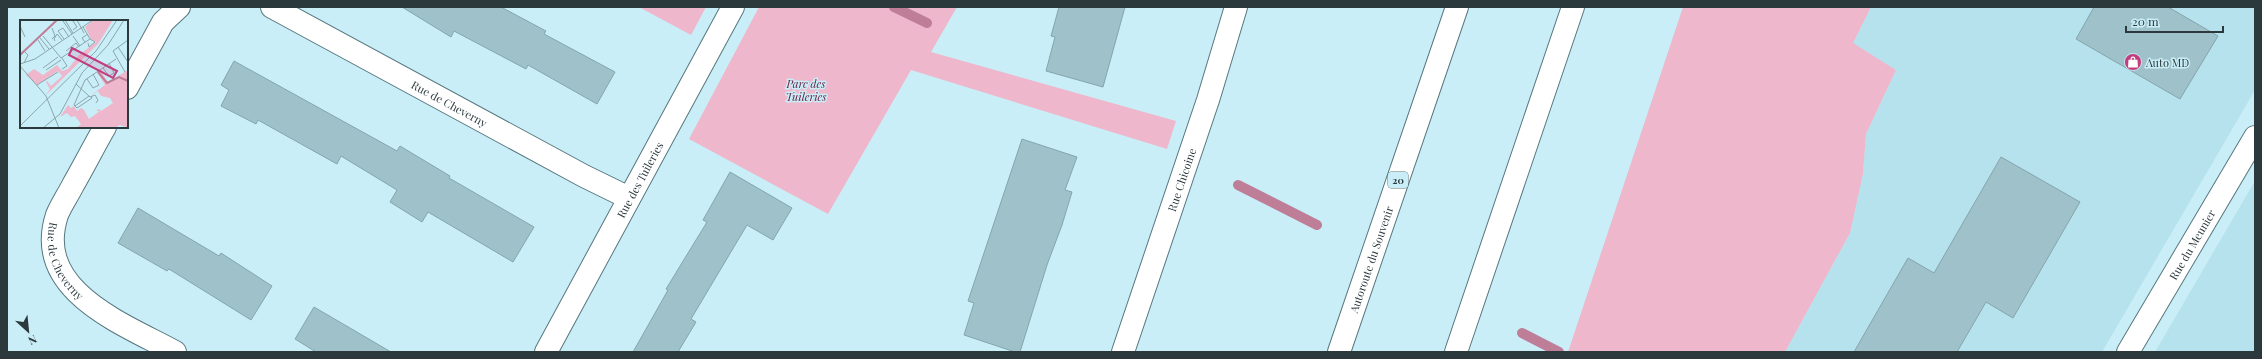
<svg xmlns="http://www.w3.org/2000/svg" width="2262" height="359" viewBox="0 0 2262 359" font-family="'Playfair Display',serif">
<style>
.built{fill:#b5e2ec}
.green{fill:#eeb7cc}
.lines{fill:none;stroke-linecap:round;stroke-linejoin:round}
.stream{stroke:#be7e97;stroke-width:10}
.building{fill:#9fc2ca;stroke:#84a5ad}
.minor-casing{stroke:#56777e;stroke-width:24}
.highway-casing{stroke:#56777e;stroke-width:24}
.minor{stroke:#fff;stroke-width:22}
.highway{stroke:#fff;stroke-width:22}
.labels{text-anchor:middle;dominant-baseline:central;stroke-width:3;stroke-linejoin:round;paint-order:stroke}
.shield{fill:#caeef7;stroke:#5b6f74;stroke-width:1}
.shield-label{font-size:10px;font-weight:bold;fill:#2b393c}
.poi-label{font-size:11px;fill:#2b393c;stroke:#caeef7;text-anchor:start}
.park-label{font-size:11px;font-style:italic;fill:#671b41;stroke:#caeef7}
.street-label{font-size:11px;fill:#2b393c;stroke:#caeef7}
.inset-river{fill:none;stroke:#be7e97;stroke-width:2}
.inset-road{fill:none;stroke:#8aa6ac;stroke-width:1}
.view{fill:#c33d7e;fill-opacity:0.15;stroke:#c33d7e;stroke-width:2}
.inset-edge{fill:none;stroke:#2b393c;stroke-width:2}
</style>
<rect width="100%" height="100%" fill="#caeef7"/>
<g class="built">
<polygon points="1871,7 2255,7 2255,90 2102,352 1785,352 1850,233 1863,174 1866,134 1896,70 1852,43"/>
<polygon points="2255,181 2255,352 2155,352"/>
</g>
<g class="green">
<polygon points="639,7 706,7 691,35"/>
<polygon points="759,7 957,7 931,52 1176,121 1167,149 911,70 828,214 689,139"/>
<polygon points="1683,7 1871,7 1853,43 1896,70 1866,134 1863,174 1850,233 1785,352 1568,352"/>
</g>
<g class="lines">
<g class="stream">
<polyline points="894,7 927,23"/>
<polyline points="1238,185 1317,225"/>
<polyline points="1522,333 1559,352"/>
</g>
</g>
<g class="building">
<polygon points="402,7 501,7 546,31 544,34 615,72 597,104 528,65 526,69 454,31 451,37"/>
<polygon points="1059,7 1125,7 1103,87 1046,71 1055,37 1051,36"/>
<polygon points="2094,7 2168,7 2218,36 2180,99 2076,39"/>
<polygon points="234,61 397,151 400,146 450,176 449,178 534,227 513,262 428,212 422,222 390,202 397,190 341,156 337,164 258,120 256,124 221,106 229,90 221,85"/>
<polygon points="1022,139 1077,157 1065,190 1072,192 1062,225 1047,265 1020,352 1015,352 964,335 974,303 968,301"/>
<polygon points="2001,157 2080,202 2013,318 1986,302 1957,352 1854,352 1908,258 1934,273"/>
<polygon points="730,172 792,208 773,240 747,225 691,319 696,322 678,352 633,352 668,290 666,289 707,222 703,220"/>
<polygon points="138,208 219,256 221,253 272,286 251,320 169,269 167,271 118,243"/>
<polygon points="314,307 391,352 316,352 295,339"/>
</g>
<g class="lines">
<g class="minor-casing">
<g id="minor">
<path id="s1" d="M272,7L584,176L629,198"/>
<polyline points="127,88 163,22 179,7"/>
<path id="s2" d="M105,127C94,146 84,166 73,185C68,195 61,205 57,215C32,291 124,324 175,352"/>
<path id="s3" d="M546,352L733,7"/>
<path id="s4" d="M1123,352L1208,100L1236,7"/>
<path id="s5" d="M2128,352L2255,137"/>
</g>
</g>
<g class="highway-casing">
<g id="highway">
<path id="s6" d="M1339,352L1457,7"/>
<polyline points="1456,352 1573,7"/>
</g>
</g>
<use href="#minor" class="minor"/>
<use href="#highway" class="highway"/>
</g>
<defs>
<g id="shop-disc" transform="scale(0.9)"><circle r="9.5" fill="#c33d7e" stroke="#caeef7"/><path d="M-5-2.5h2.3a2.7 3.5 0 0 1 5.4 0H5L5.5 6h-11ZM-1.5-2.5h3a1.5 2.3 0 0 0-3 0Z" fill="#fff"/></g>
</defs>
<g fill-rule="evenodd">
<use href="#shop-disc" x="2133" y="62"/>
</g>
<g class="labels">
<rect class="shield" x="1388" y="172" width="20" height="16" rx="3"/>
<g class="shield-label">
<text x="1398" y="180">20</text>
</g>
<g class="poi-label">
<text x="2146" y="62">Auto MD</text>
</g>
<g class="park-label">
<text x="806" y="83">Parc des<tspan x="806" dy="13">Tuileries</tspan></text>
</g>
<g class="street-label">
<text stroke="none"><textPath href="#s1" startOffset="202">Rue de Cheverny</textPath></text>
<text stroke="none"><textPath href="#s3" startOffset="196">Rue des Tuileries</textPath></text>
<text stroke="none"><textPath href="#s4" startOffset="182">Rue Chicoine</textPath></text>
<text stroke="none"><textPath href="#s5" startOffset="125">Rue du Meunier</textPath></text>
<text stroke="none"><textPath href="#s2" startOffset="150">Rue de Cheverny</textPath></text>
<text stroke="none"><textPath href="#s6" startOffset="98">Autoroute du Souvenir</textPath></text>
</g>
</g>
<g transform="translate(20 20)">
<rect width="108" height="108" fill="#caeef7"/>
<path d="M74,0H93L78,24L26,75L30,69L26,62L27,61L31,66L42,56L38,51L17,65L6,55L14,49L23,55L37,45L42,51L48,49L59,35L76,22L71,19L65,7ZM80,50L88,62L108,50V108L100,105L95,108H56L61,104L55,96L51,97L47,93L40,97L48,85L51,88L54,86L57,91L61,88L64,90L69,99L80,91H76L79,89L81,91L93,83L90,78L81,76L78,71L70,76L85,65L77,52Z" fill="#eeb7cc"/>
<path class="inset-river" d="M0,35L37,0M78,52L87,63L99,57L108,61"/>
<path class="inset-road" d="M57,0L64,13M53,1L57,7L53,10M0,6L5,17M52,14L43,1L45,0L53,13M23,16L41,38L70,19L63,7M53,16L60,26M20,18L29,29M32,19L35,16L32,8M44,19L38,11L43,8L49,17M18,20L25,31M35,21L34,19L37,14L42,20M65,22L62,18L68,14M68,23L69,27L75,22L70,19M98,27L108,42M46,31L56,23L59,27M4,43L8,35L5,32M0,44L15,39L73,0M0,46L26,76L39,108M23,48L38,37M83,48L89,56L94,53L89,43M42,49L47,46L42,38M26,50L41,40M105,52L93,31L108,20M67,59L73,68L79,65L73,54M56,64L70,77L75,75L78,80L76,83M17,65L38,52M71,76L72,78L57,88L54,85L65,60L96,39M55,86L69,76M0,106L76,31L97,0M23,108L40,94L62,53L88,25L104,0"/>
<path class="view" d="M52,28L97,51L93,58L49,35Z"/>
<rect width="108" height="108" class="inset-edge"/>
</g>
<rect width="2262" height="359" fill="none" stroke="#2b393c" stroke-width="16"/>
<g transform="translate(28 331) rotate(153)" stroke="#caeef7" stroke-width="3" paint-order="stroke">
<path d="M0-3L7 15L0 10L-7 15Z" fill="#2b393c"/>
<text y="-6" font-size="11" font-weight="bold" text-anchor="middle" fill="#2b393c">N</text>
</g>
<path d="M2126 26v6h97v-6" fill="none" stroke="#2b393c" stroke-width="2"/>
<text x="2132" y="26" font-size="12" fill="#2b393c" stroke="#caeef7" stroke-width="3" paint-order="stroke">20 m</text>
</svg>
